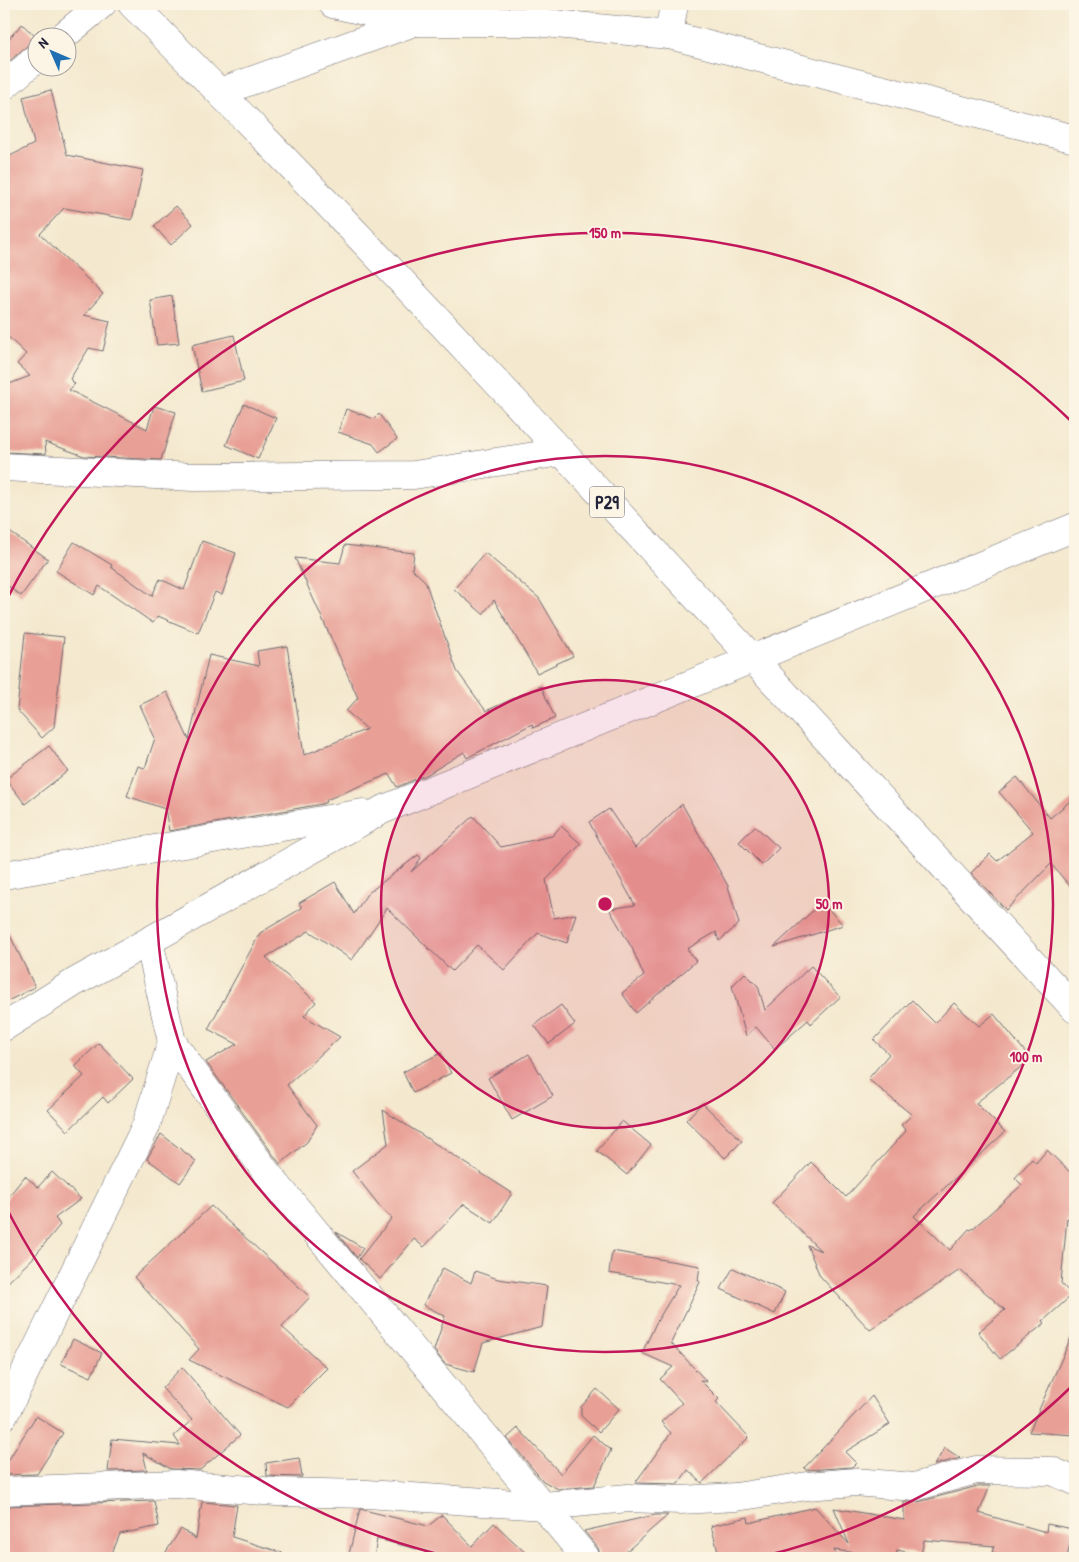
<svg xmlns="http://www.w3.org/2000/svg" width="1079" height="1562" viewBox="0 0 1079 1562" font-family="'Patrick Hand',sans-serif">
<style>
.building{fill:#e89f95}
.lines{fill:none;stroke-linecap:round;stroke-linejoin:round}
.minor-casing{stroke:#6c686f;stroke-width:29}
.major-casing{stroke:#6c686f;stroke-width:29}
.minor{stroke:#fff;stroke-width:28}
.major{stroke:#fff;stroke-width:28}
.ring{fill:none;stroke:#c2185b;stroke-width:2.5}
.labels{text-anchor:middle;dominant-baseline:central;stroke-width:4;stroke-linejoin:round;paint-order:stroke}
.shield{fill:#fcf5e5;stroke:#63616e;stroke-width:1}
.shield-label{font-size:18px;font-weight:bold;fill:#22223b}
.centre{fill:#c2185b;stroke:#fcf5e5;stroke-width:2.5}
.ring-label{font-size:15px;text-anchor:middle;font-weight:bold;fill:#c2185b;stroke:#fcf5e5;stroke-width:4;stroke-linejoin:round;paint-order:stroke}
</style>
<rect width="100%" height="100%" fill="#fcf5e5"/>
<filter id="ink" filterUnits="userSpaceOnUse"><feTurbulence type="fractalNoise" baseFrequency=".02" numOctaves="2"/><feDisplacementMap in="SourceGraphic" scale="10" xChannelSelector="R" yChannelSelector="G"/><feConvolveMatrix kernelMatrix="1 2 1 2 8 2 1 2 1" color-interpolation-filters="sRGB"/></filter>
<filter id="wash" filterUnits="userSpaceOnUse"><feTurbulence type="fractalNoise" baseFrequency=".0096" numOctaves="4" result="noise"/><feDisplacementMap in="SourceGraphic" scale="20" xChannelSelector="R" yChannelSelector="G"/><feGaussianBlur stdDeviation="1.12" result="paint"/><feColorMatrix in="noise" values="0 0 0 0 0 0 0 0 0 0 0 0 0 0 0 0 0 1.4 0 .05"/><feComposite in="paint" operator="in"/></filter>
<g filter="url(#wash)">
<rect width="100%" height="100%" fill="#f4e9cf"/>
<g id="blocks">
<g class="building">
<polygon points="22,24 38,39 38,42 28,45 4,66 4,44"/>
<polygon points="51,90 67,155 143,170 132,220 64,208 40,234 103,294 84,315 110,321 103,351 89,348 70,379 75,384 69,390 147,429 154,406 176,412 161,460 84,456 45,442 46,454 4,452 4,386 30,376 17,364 26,354 4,333 4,159 34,144 23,97"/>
<polygon points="176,206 193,224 171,245 154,226"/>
<polygon points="172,296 179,343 157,345 150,300"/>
<polygon points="234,335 244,381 202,391 192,345"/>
<polygon points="244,404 276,418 258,459 226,445"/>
<polygon points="346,409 374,419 379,414 397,439 379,452 373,444 338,432"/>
<polygon points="4,528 48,559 21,596 4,583"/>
<polygon points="202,541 236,553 222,595 215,592 198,633 158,616 153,623 99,586 94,595 56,571 74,542 112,565 111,567 152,596 160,579 184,590"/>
<polygon points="345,545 414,553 412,569 425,581 457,671 486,711 541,686 555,718 533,728 532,724 467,758 464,752 428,774 397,787 389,774 326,800 327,802 322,804 169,831 165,809 127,796 138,766 145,768 155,738 140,705 167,692 189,740 209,655 259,666 257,651 287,646 304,755 367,729 346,711 358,698 295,558 340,563"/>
<polygon points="485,553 539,598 573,656 537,673 494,600 483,614 454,589"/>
<polygon points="25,633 64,637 54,727 42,738 17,710"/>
<polygon points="49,746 68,771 25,804 6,779"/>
<polygon points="1017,777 1050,818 1075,797 1075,892 1051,864 1006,910 971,873 990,854 997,861 1033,832 999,792"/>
<polygon points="682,804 728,886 739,924 719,941 716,932 687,949 696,961 636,1013 622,993 644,976 632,948 609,909 635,905 589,822 609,809 635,848"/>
<polygon points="473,816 501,847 552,836 561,826 581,844 546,880 554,918 576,914 567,943 538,933 504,970 477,945 452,971 387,908 352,960 309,931 266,957 316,1002 304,1016 340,1037 287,1085 317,1125 307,1142 280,1164 206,1062 237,1044 208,1029 260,933 302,908 299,903 335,882 354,914 367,894 418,855 421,858 411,872"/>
<polygon points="755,826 779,848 762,865 739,842"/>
<polygon points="822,902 843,925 774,947"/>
<polygon points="4,923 35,987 4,1003"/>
<polygon points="811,966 840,997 811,1024 808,1020 775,1049 756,1027 746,1036 732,986 745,973 758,986 765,1010"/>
<polygon points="912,1000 935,1023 954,1003 979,1026 994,1014 1031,1059 976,1103 1005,1132 914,1216 950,1250 969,1229 971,1230 1022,1185 1015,1178 1032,1159 1036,1163 1047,1150 1075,1177 1075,1222 1067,1218 1061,1283 1072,1295 1043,1321 1045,1323 1000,1359 978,1332 1005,1310 960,1270 870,1330 820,1276 807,1245 821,1251 772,1203 811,1162 846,1197 906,1131 901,1125 912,1115 868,1079 889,1054 874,1040"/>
<polygon points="561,1005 575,1024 549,1044 534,1025"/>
<polygon points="99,1043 133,1079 108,1103 103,1097 68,1131 48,1110 84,1076 75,1066"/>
<polygon points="441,1053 451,1073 413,1093 403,1072"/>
<polygon points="529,1054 553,1096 512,1120 488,1078"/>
<polygon points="702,1103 742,1141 725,1158 686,1120"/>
<polygon points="383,1110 512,1193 493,1223 464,1204 424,1247 414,1239 380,1279 359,1259 392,1218 382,1209 352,1171 388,1144"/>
<polygon points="622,1121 651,1145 627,1175 597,1151"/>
<polygon points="161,1134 196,1161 180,1183 147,1159"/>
<polygon points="52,1172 81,1199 55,1218 60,1225 33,1258 4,1286 4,1202 25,1176 38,1187"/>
<polygon points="211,1206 310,1297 282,1327 327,1368 288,1407 189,1360 199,1349 134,1277"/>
<polygon points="336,1232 363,1248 357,1258"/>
<polygon points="612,1251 700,1266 698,1280 700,1282 671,1343 707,1382 700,1380 719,1399 716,1402 749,1437 702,1483 688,1470 678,1484 635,1483 671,1433 661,1422 682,1403 660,1379 673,1367 642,1353 656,1323 679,1285 609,1273"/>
<polygon points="443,1268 471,1283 475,1271 498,1279 547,1286 542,1327 483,1343 474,1372 445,1364 434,1350 445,1316 423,1305"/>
<polygon points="733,1268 785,1292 775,1314 721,1289"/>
<polygon points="1075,1329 1075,1435 1029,1432"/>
<polygon points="73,1339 102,1353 91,1377 61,1364"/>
<polygon points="182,1367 240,1435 200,1470 171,1469 143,1453 147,1470 108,1471 112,1439 180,1445 174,1436 192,1420 162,1388"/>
<polygon points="597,1389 619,1409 599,1432 581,1416 581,1407"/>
<polygon points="872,1396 890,1424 845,1452 856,1463 852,1467 806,1470 804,1468"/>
<polygon points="36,1416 63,1433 37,1474 4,1475 4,1467"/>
<polygon points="518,1428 561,1474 593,1435 611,1450 594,1486 558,1489 543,1481 507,1438"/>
<polygon points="945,1448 960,1458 934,1465"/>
<polygon points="299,1458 302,1477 267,1476 266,1463"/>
<polygon points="978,1486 990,1486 979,1513 1046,1532 1047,1524 1073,1529 1067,1558 1015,1558 992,1552 994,1546 924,1540 921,1555 897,1550 896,1558 834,1550 838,1558 720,1558 711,1526 748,1517 749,1523 815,1507 849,1544 834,1508 904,1520 904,1502 918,1502"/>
<polygon points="154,1501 159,1526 120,1534 110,1558 4,1558 4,1506"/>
<polygon points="202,1502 237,1505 232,1537 283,1553 282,1558 162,1558 181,1529 196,1539"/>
<polygon points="360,1509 428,1526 442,1515 472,1546 494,1523 531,1558 452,1558 377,1539 374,1558 348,1558"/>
<polygon points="655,1515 668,1515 620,1557 614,1558 601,1558 598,1548 584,1531"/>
</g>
</g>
</g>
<g filter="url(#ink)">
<use href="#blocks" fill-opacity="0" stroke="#6c686f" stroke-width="1"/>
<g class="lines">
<g class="minor-casing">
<g id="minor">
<polyline points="333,4 414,22 535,22 669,35 1075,139"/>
<polyline points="669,35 674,4"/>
<polyline points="61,38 102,4"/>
<polyline points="4,86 38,57"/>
<polyline points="220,92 414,22"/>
<polyline points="4,467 193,477 414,475 561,452"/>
<polyline points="4,875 363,813"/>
<polyline points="4,1027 75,982 149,941"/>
<polyline points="4,1415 146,1126 172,1042"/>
<polyline points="4,1491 176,1484 276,1492 367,1494 544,1506 628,1498 680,1500 736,1497 807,1486 855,1482 914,1487 976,1470 1052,1471 1075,1481"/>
<polyline points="586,1558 267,1173 172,1042 149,941 382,810 1075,527"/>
</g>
</g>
<g class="major-casing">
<path id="major" d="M132,4C457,329 763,672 1075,1009"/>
</g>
<use href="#minor" class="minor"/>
<use href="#major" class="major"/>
</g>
</g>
<circle cx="605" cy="904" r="224" fill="#c2185b" fill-opacity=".12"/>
<g class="ring">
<circle cx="605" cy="904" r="224"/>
<circle cx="605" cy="904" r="448"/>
<path d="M1071 1387A671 671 0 0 1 756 1558M454 1558A671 671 0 0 1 4 1203M4 605A671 671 0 0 1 1071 421"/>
</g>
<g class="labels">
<rect class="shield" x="589.5" y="486.5" width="35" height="31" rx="4"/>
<g class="shield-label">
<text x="607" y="502">P29</text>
</g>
</g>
<circle cx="605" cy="904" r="8" class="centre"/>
<g class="ring-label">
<text x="605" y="238">150 m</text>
<text x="829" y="909">50 m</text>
<text x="1026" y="1062">100 m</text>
</g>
<rect width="1079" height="1562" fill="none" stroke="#fcf5e5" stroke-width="20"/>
<g transform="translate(52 52) rotate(315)"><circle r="24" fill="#fcf5e5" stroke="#a5a1a1"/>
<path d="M0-4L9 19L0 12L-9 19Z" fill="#1f6fb2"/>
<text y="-8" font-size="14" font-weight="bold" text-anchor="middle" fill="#22223b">N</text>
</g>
</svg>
